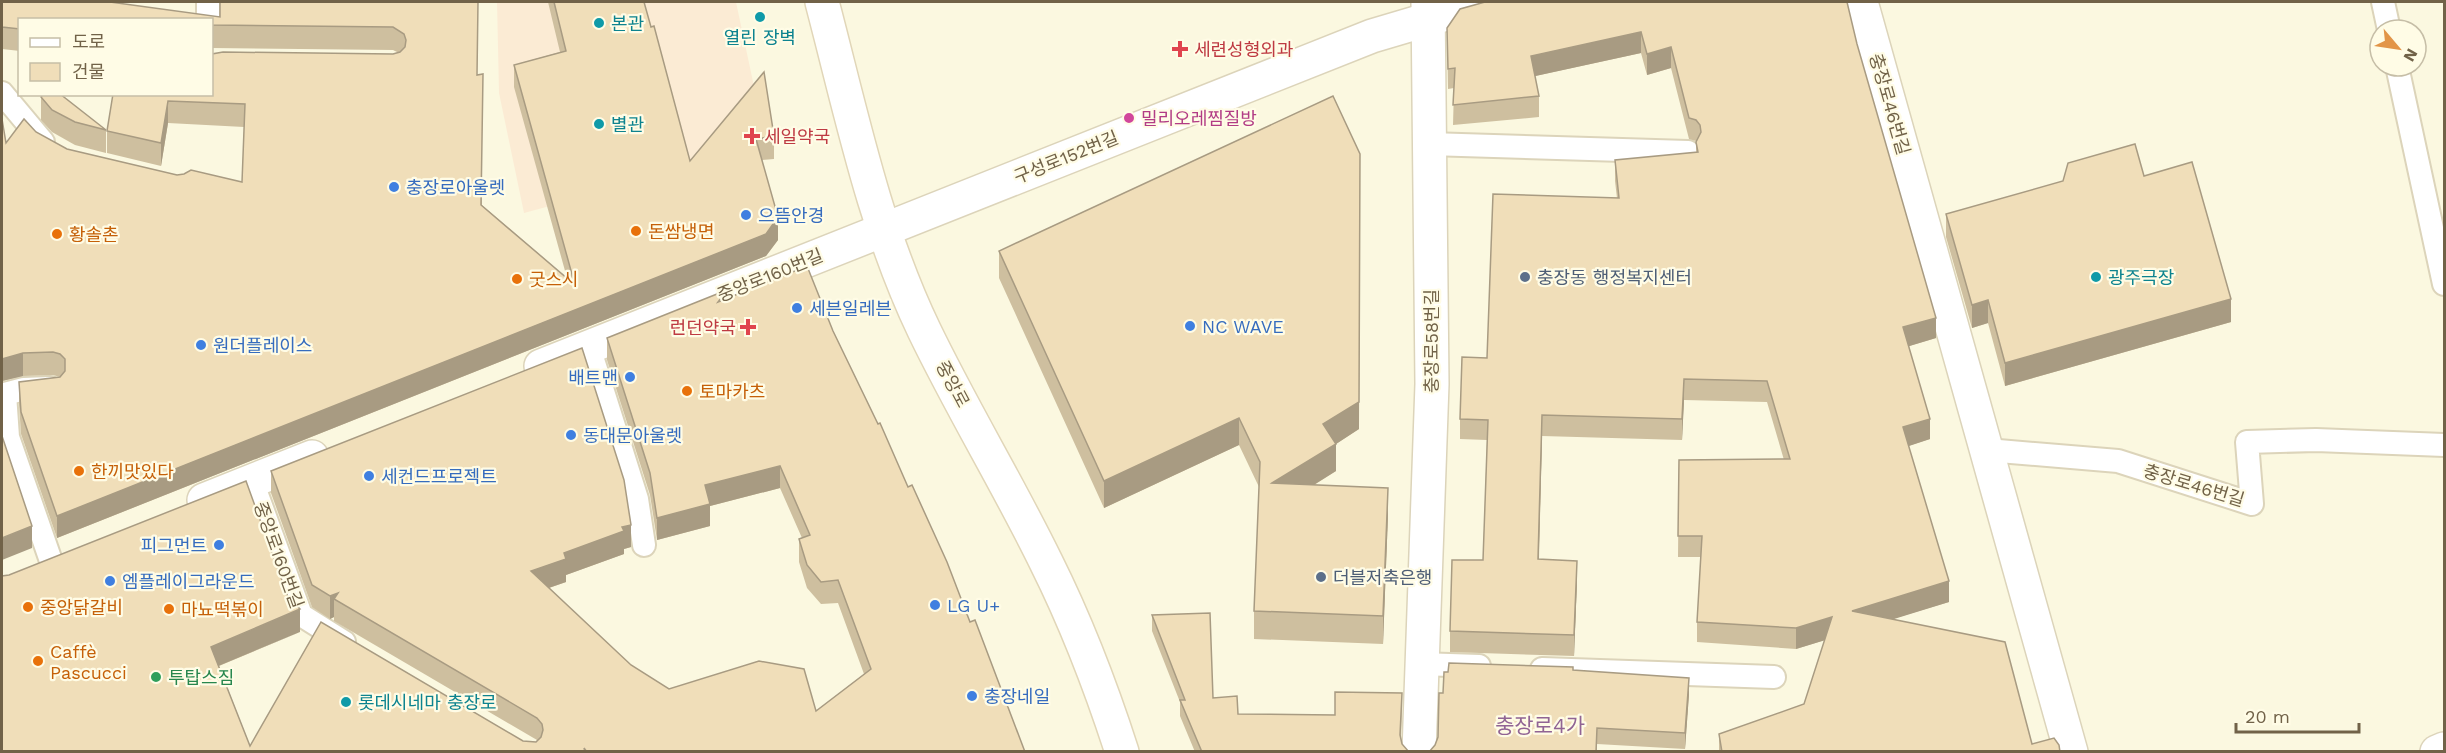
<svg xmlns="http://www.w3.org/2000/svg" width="2446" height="753" viewBox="0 0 2446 753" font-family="'Work Sans','Noto Sans KR',sans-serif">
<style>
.commercial{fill:#fbebd4}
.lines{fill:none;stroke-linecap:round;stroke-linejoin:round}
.service-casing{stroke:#dcd4ba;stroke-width:26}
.minor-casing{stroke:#dcd4ba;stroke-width:36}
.tertiary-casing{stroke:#dcd4ba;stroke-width:36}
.secondary-casing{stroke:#e1d6b8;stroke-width:36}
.service{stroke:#fff;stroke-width:22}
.minor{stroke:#fff;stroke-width:33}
.tertiary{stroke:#fff;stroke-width:33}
.secondary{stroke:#fff;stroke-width:33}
.wall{fill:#cebf9f}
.shaded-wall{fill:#a89b82}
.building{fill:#f0deb9;stroke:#a89b82;stroke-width:1.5}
.culture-dot{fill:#0f9aa8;stroke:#fffce6;stroke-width:2}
.health-dot{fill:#e0444e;stroke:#fffce6;stroke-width:2}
.hotel-dot{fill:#d1479c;stroke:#fffce6;stroke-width:2}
.shop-dot{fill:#3f7fe0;stroke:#fffce6;stroke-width:2}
.food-dot{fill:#e8710a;stroke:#fffce6;stroke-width:2}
.service-dot{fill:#5c6f8a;stroke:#fffce6;stroke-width:2}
.leisure-dot{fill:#2e9e5b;stroke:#fffce6;stroke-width:2}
.labels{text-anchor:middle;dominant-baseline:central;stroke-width:4.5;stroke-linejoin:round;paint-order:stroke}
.culture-label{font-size:18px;fill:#0d838f;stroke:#fffce6;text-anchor:start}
.health-label{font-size:18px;fill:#be3a42;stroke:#fffce6;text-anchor:start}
.street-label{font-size:18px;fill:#716248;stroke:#fffce6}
.hotel-label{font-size:18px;fill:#b23c85;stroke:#fffce6;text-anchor:start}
.shop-label{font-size:18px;fill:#366cbe;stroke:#fffce6;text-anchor:start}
.food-label{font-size:18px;fill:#c56008;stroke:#fffce6;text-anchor:start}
.service-label{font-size:18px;fill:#4e5e75;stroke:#fffce6;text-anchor:start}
.leisure-label{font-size:18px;fill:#27864d;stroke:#fffce6;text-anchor:start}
.quarter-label{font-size:21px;fill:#916494;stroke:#fffce6}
</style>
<rect width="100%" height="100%" fill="#fbf8e0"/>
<polygon class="commercial" points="497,2 736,2 755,91 686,169 524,213 499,93"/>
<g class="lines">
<g class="service-casing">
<g id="service">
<polyline points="208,2 208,20"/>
<polyline points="2383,2 2389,30"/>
<polyline points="2397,66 2444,284"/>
<polyline points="2,93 43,142"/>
<polyline points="1429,144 1688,152"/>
<polyline points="589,347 637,499 644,545"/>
<polyline points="50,388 24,389 5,394 8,437 51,561"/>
<polyline points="1987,450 2118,461 2252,504 2247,442 2316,440 2444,445"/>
<polyline points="252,481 301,615 344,642"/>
<polyline points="1420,664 1479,666"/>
<polyline points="1542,669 1774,677"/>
</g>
</g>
<g class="minor-casing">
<g id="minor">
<polyline points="1861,2 2071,752"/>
<polyline points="541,366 1372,36 1487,2"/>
<polyline points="204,500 312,457"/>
<polyline points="1419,752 1432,384 1428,2"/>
</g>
</g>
<g class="tertiary-casing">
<polyline id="tertiary" points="2437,752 2444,749"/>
</g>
<g class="secondary-casing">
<path id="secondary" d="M822,2C851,112 874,226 924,330C962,409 1008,484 1046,562C1077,624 1101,687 1122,752"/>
</g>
<use href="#service" class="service"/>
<use href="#minor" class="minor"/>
<use href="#tertiary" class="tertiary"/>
<use href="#secondary" class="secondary"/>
</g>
<g class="wall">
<polygon points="2,2 220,17 478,2 477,75 482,205 567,278 514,87 514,65 560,52 548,2 644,2 651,27 690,161 764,72 774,136 774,159 762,160 778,240 766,256 57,538 21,434 19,404 19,382 60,377 53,375 23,376 2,381 2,119 6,143 36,132 67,149 177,175 242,182 244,127 168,123 161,166 107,153 107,131 113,94 393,54 399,53 393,50 212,48 20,20 20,51 2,49"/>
<polygon points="1460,9 1857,44 1936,338 1909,346 1930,439 1908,446 1949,602 1892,619 2032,744 2060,752 1719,752 1719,734 1804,704 1825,640 1796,649 1697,642 1697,622 1701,557 1678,557 1679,460 1784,460 1767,402 1684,400 1682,440 1542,436 1539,559 1577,581 1574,656 1450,652 1450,631 1483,560 1487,440 1460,439 1460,419 1487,358 1617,198 1615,181 1615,160 1696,153 1696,141 1689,139 1671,68 1647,75 1641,53 1535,76 1539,96 1539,117 1453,125 1454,88 1448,89 1447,28"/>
<polygon points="41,97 106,130 106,153 75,145 52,132 41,120"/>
<polygon points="2144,176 2231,322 2005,386 1988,323 1972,328 1946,237 1946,214"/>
<polygon points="999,251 1359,429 1336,444 1336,471 1314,485 1388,515 1383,644 1254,639 1254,611 1259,487 1239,445 1104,508 999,278"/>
<polygon points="727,298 833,331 908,487 970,622 1025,752 2,752 300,632 219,666 250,746 536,742 537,740 334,621 334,617 330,619 312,607 271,493 271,471 631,547 624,549 624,554 566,575 566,582 549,588 631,665 669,689 816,711 864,674 838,603 821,604 807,588 799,562 799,539 802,538 780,488 710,506 710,526 657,540 650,495 607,360 607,338"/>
<polygon points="1152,615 1213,698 1238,714 1335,715 1402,709 1401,738 1402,744 1409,752 1195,752 1180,716 1180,702 1152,631"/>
<polygon points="1573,670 1689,694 1685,749 1597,744 1597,752 1429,752 1435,745 1438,737 1443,693"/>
</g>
<g class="shaded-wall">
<polygon points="1641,32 1641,53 1531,77 1531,56"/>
<polygon points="1671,47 1671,68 1647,75 1647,54"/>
<polygon points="168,101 168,123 161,166 161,143"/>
<polygon points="1360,154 1359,429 1336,444 1336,471 1272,511 1272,483"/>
<polygon points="778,217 778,240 766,256 57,538 57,516"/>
<polygon points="727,290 727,312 718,302"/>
<polygon points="2231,299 2231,322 2005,386 2005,363"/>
<polygon points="1988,300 1988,323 1972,328 1972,305"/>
<polygon points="1936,318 1936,338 1903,348 1903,327"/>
<polygon points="23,353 23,376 2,381 2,359"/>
<polygon points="1684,379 1684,400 1682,440 1682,419"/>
<polygon points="1542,415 1542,436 1538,580 1538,559"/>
<polygon points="1239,418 1239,445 1104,508 1104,481"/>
<polygon points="1930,419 1930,439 1903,448 1903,427"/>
<polygon points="780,466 780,488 710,506 710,526 657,540 657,518 705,485"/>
<polygon points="1388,488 1388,515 1383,644 1383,616"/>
<polygon points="631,525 631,547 624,549 624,554 566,575 566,582 531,594 531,571 564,553 622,527"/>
<polygon points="32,526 32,548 2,560 2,538"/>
<polygon points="1577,561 1577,581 1574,656 1574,635"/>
<polygon points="1949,581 1949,602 1852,632 1852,611"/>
<polygon points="338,593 334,599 334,617 330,619 330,596"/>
<polygon points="300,609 300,632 211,669 211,647"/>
<polygon points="1832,617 1832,638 1796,649 1796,628"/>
<polygon points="1689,678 1689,694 1685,749 1685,733"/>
</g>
<g class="building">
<polygon points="2,2 110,2 220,17 220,2 478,2 477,75 483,74 481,205 575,285 514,65 566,51 554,2 644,2 651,27 654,26 690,161 764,72 774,136 756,139 778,217 766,234 57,516 21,412 19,382 60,377 65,371 65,359 60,354 53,352 23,353 2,359 2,119 6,143 24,119 36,132 67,149 177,175 184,174 191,170 242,182 245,104 168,101 161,143 107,131 113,94 212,94 212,54 223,52 393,54 400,52 405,47 406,40 404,34 393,27 212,25 212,20 20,20 20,29 2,27"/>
<polygon points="1485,2 1847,2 1857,44 1936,318 1903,327 1930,419 1903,427 1949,581 1852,611 2005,642 2032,744 2054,738 2059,745 2060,752 1722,752 1719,734 1804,704 1832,617 1796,628 1697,622 1702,536 1678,536 1679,460 1790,459 1767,381 1684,379 1682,419 1542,415 1538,559 1577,561 1574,635 1450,631 1452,560 1483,560 1488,420 1460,419 1462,357 1487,358 1493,194 1619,198 1615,160 1698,152 1696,142 1701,132 1700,125 1696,120 1689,118 1671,47 1647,54 1641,32 1531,56 1539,96 1453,105 1455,68 1448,69 1447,28 1460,9"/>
<polygon points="43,94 60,94 106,130 75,122 52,110 41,97"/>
<polygon points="1333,96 1360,154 1359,402 1323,424 1336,444 1272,483 1388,488 1383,616 1254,611 1260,462 1239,418 1104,481 999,251"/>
<polygon points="2135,144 2144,176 2192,162 2231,299 2005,363 1988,300 1972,305 1946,214 2063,181 2068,163"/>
<polygon points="807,266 833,331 878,424 880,423 908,487 912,485 947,562 970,622 975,620 1025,752 587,752 584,748 585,752 2,752 2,576 9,575 246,481 288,597 300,609 211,647 250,746 321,622 523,741 536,742 541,737 543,730 542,724 537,718 334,599 338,593 330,596 312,585 271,471 582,348 624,480 631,525 622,527 624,531 564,553 566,559 531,571 631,665 669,689 759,661 804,669 816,711 871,669 838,580 821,582 807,565 799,539 810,535 780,466 705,485 710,504 657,518 650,473 607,338 727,290 718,302"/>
<polygon points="2,436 32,526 2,538"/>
<polygon points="1210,613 1213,698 1237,696 1238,714 1335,715 1335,692 1402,693 1400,735 1402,744 1409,752 1202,752 1180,700 1185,700 1152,615"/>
<polygon points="1449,663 1573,667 1573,670 1689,678 1685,733 1597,728 1596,752 1429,752 1435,745 1438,737 1439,693 1443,693 1444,672 1448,672"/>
</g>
<g class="culture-dot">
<circle cx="760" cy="17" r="6"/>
<circle cx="599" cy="23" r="6"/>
<circle cx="599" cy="124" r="6"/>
<circle cx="2096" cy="277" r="6"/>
<circle cx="346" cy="702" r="6"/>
</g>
<g class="health-dot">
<path d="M1177 40h6v6h6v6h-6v6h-6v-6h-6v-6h6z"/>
<path d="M749 127h6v6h6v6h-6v6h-6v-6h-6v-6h6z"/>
<path d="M745 318h6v6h6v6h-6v6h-6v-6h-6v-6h6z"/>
</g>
<circle class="hotel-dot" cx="1129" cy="118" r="6"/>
<g class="shop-dot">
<circle cx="394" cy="187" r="6"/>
<circle cx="746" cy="215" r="6"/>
<circle cx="797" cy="308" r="6"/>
<circle cx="1190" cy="326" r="6"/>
<circle cx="201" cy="345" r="6"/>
<circle cx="630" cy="377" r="6"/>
<circle cx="571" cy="435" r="6"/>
<circle cx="369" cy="476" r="6"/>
<circle cx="219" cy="545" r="6"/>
<circle cx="110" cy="581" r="6"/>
<circle cx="935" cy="605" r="6"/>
<circle cx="972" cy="696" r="6"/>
</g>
<g class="food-dot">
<circle cx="636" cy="231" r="6"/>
<circle cx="57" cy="234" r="6"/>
<circle cx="517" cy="279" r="6"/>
<circle cx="687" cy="391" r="6"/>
<circle cx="79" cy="471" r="6"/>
<circle cx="28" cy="607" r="6"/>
<circle cx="169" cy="609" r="6"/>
<circle cx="38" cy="661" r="6"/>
</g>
<g class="service-dot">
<circle cx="1525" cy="277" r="6"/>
<circle cx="1321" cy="577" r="6"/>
</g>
<circle class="leisure-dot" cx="156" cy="677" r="6"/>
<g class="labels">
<g class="culture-label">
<text x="611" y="23">본관</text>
<text x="760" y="37" text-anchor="middle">열린 장벽</text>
<text x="611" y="124">별관</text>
<text x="2108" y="277">광주극장</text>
<text x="358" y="702">롯데시네마 충장로</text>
</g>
<g class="health-label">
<text x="1194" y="49">세련성형외과</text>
<text x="764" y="136">세일약국</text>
<text x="736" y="327" text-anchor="end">런던약국</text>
</g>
<g class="street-label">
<text transform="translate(1890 104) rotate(74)">충장로46번길</text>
<text transform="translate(1066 157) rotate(-22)">구성로152번길</text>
<text transform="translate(770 275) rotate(-22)">중앙로160번길</text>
<text transform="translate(1431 341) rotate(-90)">충장로58번길</text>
<text transform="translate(953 384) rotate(62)">중앙로</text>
<text transform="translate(2194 485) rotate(17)">충장로46번길</text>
<text transform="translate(279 555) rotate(70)">중앙로160번길</text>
</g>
<g class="hotel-label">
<text x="1141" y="118">밀리오레찜질방</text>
</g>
<g class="shop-label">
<text x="406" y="187">충장로아울렛</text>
<text x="758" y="215">으뜸안경</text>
<text x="809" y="308">세븐일레븐</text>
<text x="1202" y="326">NC WAVE</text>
<text x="213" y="345">원더플레이스</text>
<text x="618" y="377" text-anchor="end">배트맨</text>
<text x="583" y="435">동대문아울렛</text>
<text x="381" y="476">세컨드프로젝트</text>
<text x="207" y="545" text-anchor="end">피그먼트</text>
<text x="122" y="581">엠플레이그라운드</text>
<text x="947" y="605">LG U+</text>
<text x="984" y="696">충장네일</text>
</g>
<g class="food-label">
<text x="648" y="231">돈쌈냉면</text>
<text x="69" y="234">황솔촌</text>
<text x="529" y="279">굿스시</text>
<text x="699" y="391">토마카츠</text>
<text x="91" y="471">한끼맛있다</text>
<text x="40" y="607">중앙닭갈비</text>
<text x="181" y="609">마뇨떡볶이</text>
<text x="50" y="651">Caffè<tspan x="50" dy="21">Pascucci</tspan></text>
</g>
<g class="service-label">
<text x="1537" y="277">충장동 행정복지센터</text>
<text x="1333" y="577">더블저축은행</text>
</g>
<g class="leisure-label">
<text x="168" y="677">투탑스짐</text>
</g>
<g class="quarter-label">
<text x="1540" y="725">충장로4가</text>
</g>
</g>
<rect width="2446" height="753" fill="none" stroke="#716248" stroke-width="6"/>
<rect x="18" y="18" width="195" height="78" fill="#fffce6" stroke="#c6bea7" stroke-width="1.5"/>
<rect x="30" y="38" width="30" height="9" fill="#ffffff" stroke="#c6bea7" stroke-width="1.5"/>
<text x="72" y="48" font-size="18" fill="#716248">도로</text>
<rect x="30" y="63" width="30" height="18" fill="#f0deb9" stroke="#c6bea7" stroke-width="1.5"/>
<text x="72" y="78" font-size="18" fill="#716248">건물</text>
<g transform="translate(2398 48) rotate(119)"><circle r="28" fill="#fffce6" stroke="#c6bea7" stroke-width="1.5"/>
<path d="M0-4.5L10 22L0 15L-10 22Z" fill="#e29548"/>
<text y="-9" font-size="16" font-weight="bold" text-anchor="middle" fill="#716248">N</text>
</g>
<path d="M2236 723v9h123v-9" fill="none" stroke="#716248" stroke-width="3"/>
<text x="2245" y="723" font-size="18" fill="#716248" stroke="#fffce6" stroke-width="4.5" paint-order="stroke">20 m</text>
</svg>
